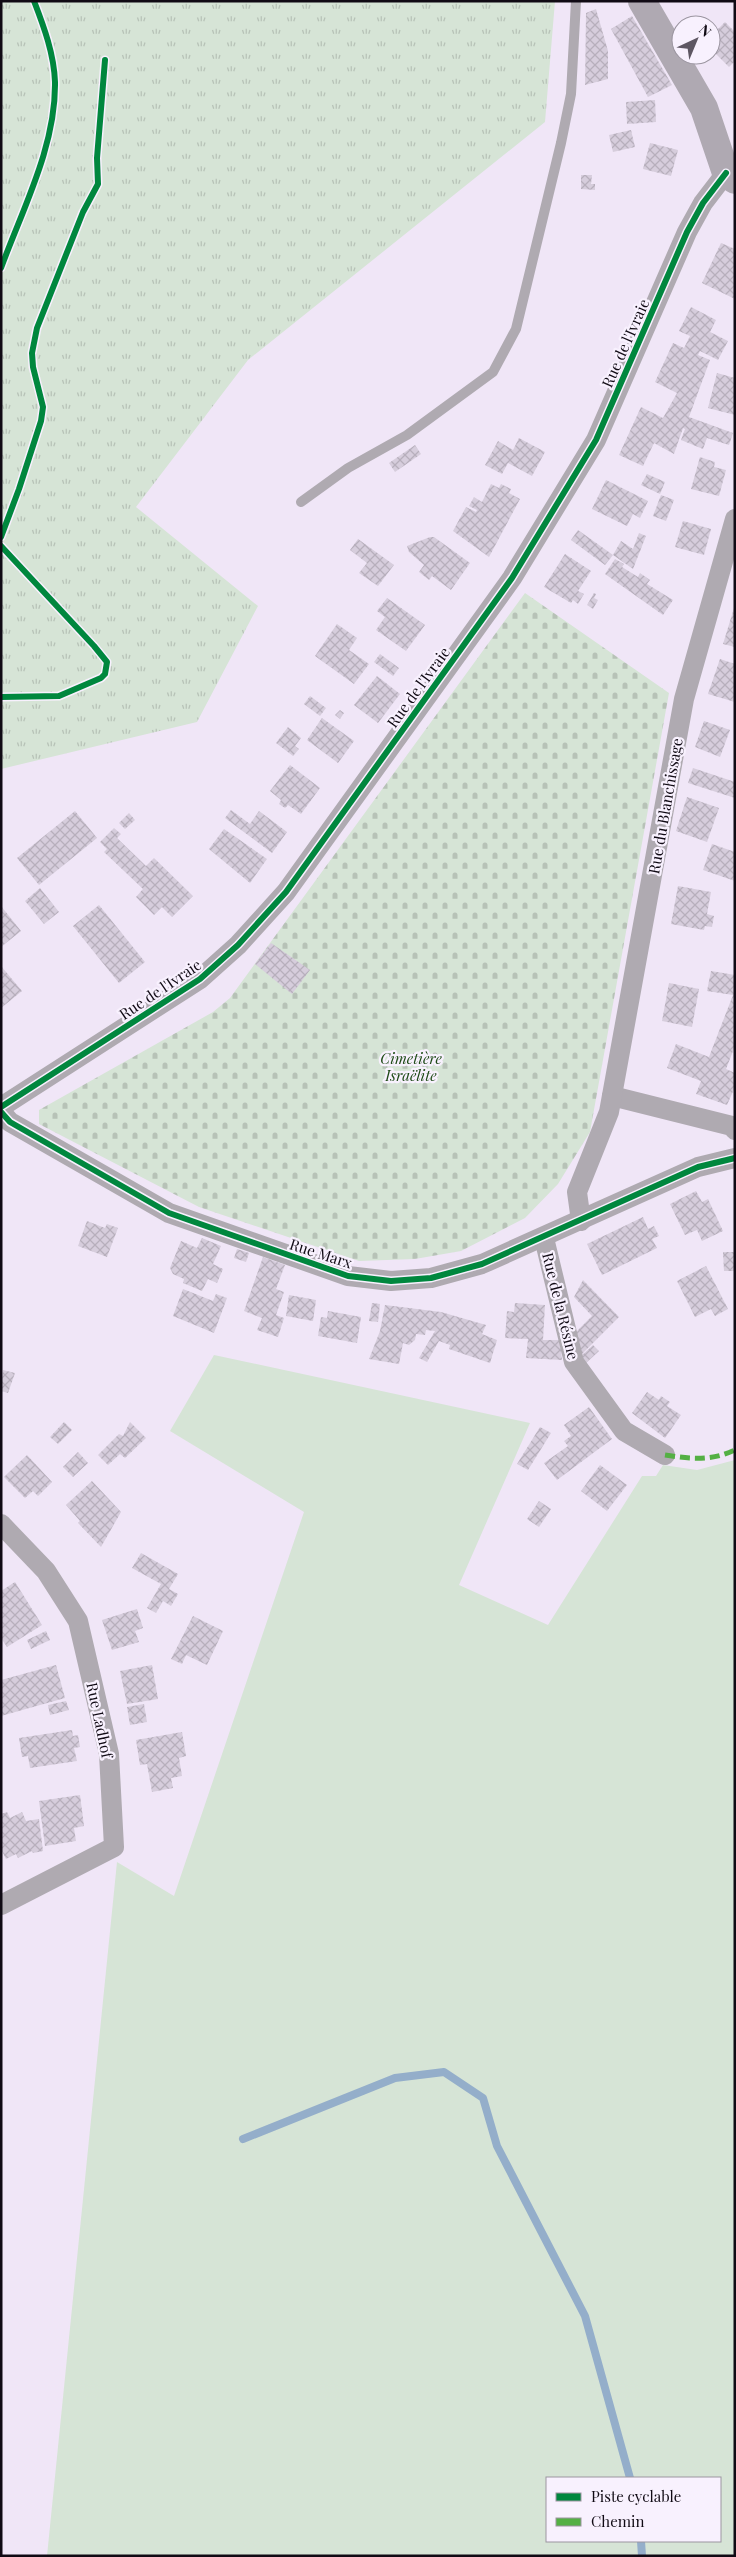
<svg xmlns="http://www.w3.org/2000/svg" width="736" height="2557" viewBox="0 0 736 2557" font-family="'Playfair Display',serif">
<style>
.grass{fill:#d6e4d6;fill-rule:evenodd}
.cemetery{fill:url(#cemetery-stones)}
.park{fill:url(#park-tufts)}
.lines{fill:none;stroke-linecap:round;stroke-linejoin:round}
.stream{stroke:#94aeca;stroke-width:8}
.building{fill:url(#building-cross-hatch)}
.lane{stroke:#afaab1;stroke-width:10}
.street{stroke:#afaab1;stroke-width:20}
.secondary{stroke:#afa9b2;stroke-width:28}
.quiet{stroke:#54b044;stroke-width:5;stroke-dasharray:10 5;stroke-linecap:butt}
.cycleway-casing{stroke:#f8f1fe;stroke-width:9}
.cycleway{stroke:#00873e;stroke-width:6}
.labels{text-anchor:middle;dominant-baseline:central;stroke-width:4.5;stroke-linejoin:round;paint-order:stroke}
.street-label{font-size:15px;fill:#100a14;stroke:#f8f1fe}
.park-label{font-size:15px;font-style:italic;fill:#1d4a16;stroke:#f8f1fe}
</style>
<defs>
<pattern id="cemetery-stones" width="16" height="16" patternUnits="userSpaceOnUse" patternTransform="scale(1.25)"><rect width="16" height="16" fill="#d6e4d6"/><path d="M2 7V4a2 2 0 0 1 4 0v3zM10 15v-3a2 2 0 0 1 4 0v3z" fill="#b7c2b7"/></pattern>
<pattern id="park-tufts" width="24" height="20" patternUnits="userSpaceOnUse" patternTransform="scale(1.25)"><rect width="24" height="20" fill="#d6e4d6"/><path d="M3 7l-1-3M5 7V3M7 7l1-3M15 17l-1-3M17 17v-4M19 17l1-3" fill="none" stroke="#b7c2b7"/></pattern>
<pattern id="building-cross-hatch" width="8" height="8" patternUnits="userSpaceOnUse" patternTransform="scale(1.25)"><rect width="8" height="8" fill="#d6cddc"/><path d="M0 0l8 8M0 8l8-8" fill="none" stroke="#b7afbc"/></pattern>
</defs>
<rect width="100%" height="100%" fill="#f0e6f7"/>
<path class="grass" d="M214,1355L530,1423L459,1585L548,1625L642,1476H656L663,1465L697,1470L735,1460V2556H47L117,1862L174,1896L304,1512L170,1431ZM547,2478H720V2541H547Z"/>
<polygon class="cemetery" points="525,593 669,693 590,1132 558,1184 525,1218 461,1251 415,1259 359,1261 199,1207 39,1124 39,1110 213,1012 230,998"/>
<polygon class="park" points="1,1 555,1 545,122 248,360 136,507 258,606 197,722 1,769"/>
<g class="lines">
<g class="stream">
<polyline points="243,2139 395,2078 444,2072 483,2098 497,2146 585,2316 630,2478"/>
<polyline points="641,2541 642,2556"/>
</g>
</g>
<g class="building">
<polygon points="596,9 608,51 608,79 585,85 586,13"/>
<polygon points="632,16 672,85 648,97 611,29"/>
<polygon points="725,22 735,32 735,61 729,67 711,49 711,36"/>
<polygon points="655,100 656,122 627,124 626,102"/>
<polygon points="631,130 635,147 613,152 609,135"/>
<polygon points="650,143 678,150 671,176 643,169"/>
<polygon points="581,175 592,175 591,184 595,184 595,190 581,189"/>
<polygon points="721,243 735,249 735,299 702,283"/>
<polygon points="691,307 716,320 710,332 728,341 718,360 700,351 698,355 710,360 689,417 733,433 729,445 707,438 703,449 681,440 685,429 683,428 674,454 654,443 643,466 619,455 641,407 663,418 677,393 655,382 673,343 684,348 690,336 679,331"/>
<polygon points="717,373 735,378 735,415 708,408"/>
<polygon points="519,438 545,452 532,476 508,463 502,474 485,465 498,441 513,450"/>
<polygon points="415,445 421,454 395,472 389,463"/>
<polygon points="700,457 715,462 714,467 726,470 719,496 691,489"/>
<polygon points="647,474 665,482 660,494 641,485"/>
<polygon points="606,480 648,501 640,518 633,514 627,526 592,509"/>
<polygon points="491,484 499,488 501,484 511,489 509,493 520,499 489,557 453,531 466,507 476,512 477,510 469,506 474,497 482,502"/>
<polygon points="661,495 674,500 666,521 653,516"/>
<polygon points="683,521 711,529 704,555 675,547"/>
<polygon points="578,530 613,555 605,565 571,540"/>
<polygon points="639,533 646,536 633,569 613,555 621,541 633,549"/>
<polygon points="430,537 434,537 470,563 451,590 432,576 429,580 419,572 424,565 409,552 407,546"/>
<polygon points="358,539 394,565 378,586 359,573 367,563 350,550"/>
<polygon points="565,554 591,571 578,591 584,594 578,604 573,600 571,603 544,587"/>
<polygon points="615,559 624,564 622,567 638,577 640,573 650,580 647,584 673,600 663,615 605,574"/>
<polygon points="594,593 596,594 594,598 598,600 593,609 587,605"/>
<polygon points="387,598 425,625 406,651 376,630 385,617 377,611"/>
<polygon points="734,608 735,608 735,647 723,644"/>
<polygon points="337,624 357,638 349,650 369,664 354,684 315,656"/>
<polygon points="380,654 399,668 393,676 374,662"/>
<polygon points="720,659 735,664 735,702 708,694"/>
<polygon points="377,676 400,694 378,723 354,705"/>
<polygon points="310,696 326,708 320,716 304,704"/>
<polygon points="340,710 344,713 340,719 335,715"/>
<polygon points="322,718 354,741 338,763 307,740"/>
<polygon points="704,721 730,730 720,757 695,747"/>
<polygon points="288,727 301,738 295,746 299,749 293,756 276,743"/>
<polygon points="290,765 320,788 301,814 288,805 285,808 279,804 281,800 270,791"/>
<polygon points="693,768 735,782 735,798 688,783"/>
<polygon points="687,797 719,808 707,842 676,831"/>
<polygon points="231,810 250,824 259,811 287,832 272,853 225,818"/>
<polygon points="75,811 97,838 39,885 17,858"/>
<polygon points="129,813 135,820 125,829 119,823"/>
<polygon points="114,828 121,834 117,838 146,866 154,858 193,896 172,917 162,907 154,915 136,897 143,889 104,852 107,849 100,842"/>
<polygon points="224,829 267,859 250,883 209,849"/>
<polygon points="712,844 735,852 735,881 703,870"/>
<polygon points="678,886 711,892 707,914 714,916 712,927 705,926 704,930 671,924"/>
<polygon points="40,888 59,912 44,924 25,901"/>
<polygon points="99,905 145,962 119,983 73,926"/>
<polygon points="1,906 21,931 1,947"/>
<polygon points="271,943 310,970 292,994 255,964"/>
<polygon points="1,966 22,991 1,1008"/>
<polygon points="711,971 735,975 735,1046 726,1069 735,1073 735,1087 727,1105 696,1094 701,1081 667,1068 676,1044 709,1057 733,995 707,991"/>
<polygon points="669,983 699,989 692,1027 662,1021"/>
<polygon points="696,1191 702,1202 708,1199 723,1231 702,1241 697,1230 685,1235 670,1204"/>
<polygon points="643,1217 648,1229 654,1226 659,1236 652,1239 657,1248 602,1275 587,1244"/>
<polygon points="87,1221 105,1228 107,1224 118,1228 107,1257 78,1246"/>
<polygon points="202,1238 221,1246 213,1264 223,1269 217,1283 208,1279 202,1291 183,1283 184,1279 173,1274 170,1268 181,1241 197,1248"/>
<polygon points="237,1249 249,1253 246,1262 234,1258"/>
<polygon points="723,1252 735,1252 735,1271 724,1271"/>
<polygon points="263,1257 285,1265 276,1289 284,1292 276,1315 284,1318 278,1337 257,1330 262,1318 244,1311"/>
<polygon points="706,1266 728,1309 715,1316 711,1309 695,1317 677,1281"/>
<polygon points="583,1280 619,1317 579,1357 575,1333 592,1316 574,1297"/>
<polygon points="183,1289 213,1301 216,1294 227,1298 214,1333 173,1316"/>
<polygon points="289,1295 316,1300 313,1321 286,1316"/>
<polygon points="372,1303 380,1304 378,1322 369,1321"/>
<polygon points="515,1303 545,1305 543,1340 560,1340 562,1360 526,1358 528,1339 505,1338 507,1311 514,1312"/>
<polygon points="385,1305 441,1312 486,1325 482,1334 497,1340 490,1363 449,1349 450,1345 439,1341 427,1362 419,1358 435,1331 426,1330 425,1335 416,1334 415,1340 409,1345 403,1343 399,1364 369,1359 380,1331"/>
<polygon points="328,1311 361,1317 357,1343 318,1336 321,1317 327,1318"/>
<polygon points="593,1345 599,1351 585,1364 581,1356"/>
<polygon points="3,1370 15,1373 8,1393 1,1391"/>
<polygon points="647,1392 659,1400 661,1396 670,1402 667,1406 681,1415 665,1438 632,1413"/>
<polygon points="589,1407 612,1439 557,1480 544,1463 568,1446 564,1441 571,1436 564,1425"/>
<polygon points="64,1422 72,1430 58,1444 50,1437"/>
<polygon points="130,1422 146,1438 125,1458 120,1454 108,1465 98,1455 119,1434 123,1436"/>
<polygon points="540,1427 551,1433 528,1470 517,1464"/>
<polygon points="78,1452 88,1463 73,1477 63,1467"/>
<polygon points="27,1455 52,1482 38,1496 33,1491 25,1498 4,1477"/>
<polygon points="600,1465 627,1485 607,1511 581,1491"/>
<polygon points="92,1481 121,1512 101,1547 78,1523 80,1521 66,1505"/>
<polygon points="539,1501 551,1509 539,1527 527,1519"/>
<polygon points="141,1553 178,1574 169,1589 178,1594 171,1606 163,1601 156,1613 147,1608 161,1584 132,1568"/>
<polygon points="15,1582 42,1625 7,1647 1,1638 1,1591"/>
<polygon points="137,1609 143,1628 135,1631 139,1642 112,1650 102,1620"/>
<polygon points="193,1616 223,1631 207,1665 186,1655 182,1664 171,1659"/>
<polygon points="46,1631 50,1640 31,1649 27,1640"/>
<polygon points="56,1665 65,1698 1,1716 1,1680"/>
<polygon points="152,1665 158,1699 127,1704 120,1671"/>
<polygon points="66,1701 69,1710 50,1715 48,1705"/>
<polygon points="144,1704 147,1722 130,1725 127,1707"/>
<polygon points="72,1730 73,1736 78,1735 80,1747 74,1748 77,1761 30,1768 28,1756 22,1757 19,1738"/>
<polygon points="182,1732 186,1756 179,1758 182,1776 171,1778 173,1788 152,1792 147,1764 140,1765 136,1740"/>
<polygon points="80,1795 84,1826 74,1828 76,1841 45,1846 39,1801"/>
<polygon points="7,1812 10,1818 22,1812 26,1821 39,1819 43,1851 33,1853 32,1851 18,1858 16,1854 6,1859 1,1849 1,1814"/>
</g>
<g class="lines">
<polyline class="lane" points="301,502 348,468 407,435 493,372 516,329 561,143 571,94 576,1"/>
<g class="street">
<polyline points="612,1096 732,1126 735,1130"/>
<polyline points="1,1107 200,979 238,945 286,892 512,578 596,440 687,232 703,203 726,173"/>
<polyline points="1,1112 10,1122 169,1213 348,1276 391,1281 431,1278 482,1264 698,1167 735,1158"/>
<polyline points="581,1221 577,1192 609,1112 684,699 735,519"/>
<polyline points="544,1238 574,1362 624,1431 665,1455"/>
<polyline points="1,1524 46,1571 78,1621 109,1754 114,1847 1,1905"/>
</g>
<polyline class="secondary" points="642,1 704,108 726,173 735,180"/>
<path class="quiet" d="M665,1455C690,1459 712,1461 735,1450"/>
<g class="cycleway-casing">
<g id="cycleway">
<path d="M1,268C23,208 56,146 55,82C54,54 44,27 34,1"/>
<polyline points="1,537 19,489 41,421 43,407 33,367 32,353 37,328 83,212 98,184 97,158 105,60"/>
<polyline points="1,546 94,646 107,662 105,674 101,678 59,696 1,697"/>
<polyline points="1,1107 200,979 238,945 286,892 512,578 596,440 687,232 703,203 726,173"/>
<polyline points="1,1112 10,1122 169,1213 348,1276 391,1281 431,1278 482,1264 698,1167 735,1158"/>
</g>
</g>
<use href="#cycleway" class="cycleway"/>
</g>
<g class="labels">
<g class="street-label">
<text transform="translate(625 343) rotate(-66)">Rue de l'Ivraie</text>
<text transform="translate(418 687) rotate(-54)">Rue de l'Ivraie</text>
<text transform="translate(665 806) rotate(-80)">Rue du Blanchissage</text>
<text transform="translate(160 989) rotate(-34)">Rue de l'Ivraie</text>
<text transform="translate(321 1253) rotate(18)">Rue Marx</text>
<text transform="translate(561 1306) rotate(76)">Rue de la Résine</text>
<text transform="translate(100 1720) rotate(78)">Rue Ladhof</text>
</g>
<g class="park-label">
<text x="411" y="1058">Cimetière<tspan x="411" dy="17">Israëlite</tspan></text>
</g>
</g>
<rect width="736" height="2557" fill="none" stroke="#100a14" stroke-width="5"/>
<rect x="546" y="2477" width="175" height="65" fill="#f8f1fe" stroke="#9b95a0"/>
<rect x="556" y="2493" width="25" height="8" fill="#00873e" stroke="#9b95a0"/>
<text x="591" y="2502" font-size="15" fill="#100a14">Piste cyclable</text>
<rect x="556" y="2518" width="25" height="8" fill="#54b044" stroke="#9b95a0"/>
<text x="591" y="2527" font-size="15" fill="#100a14">Chemin</text>
<g transform="translate(696 40) rotate(44)"><circle r="24" fill="#f8f1fe" stroke="#9b95a0"/>
<path d="M0-4L9 19L0 12L-9 19Z" fill="#5e5763"/>
<text y="-8" font-size="14" font-weight="bold" text-anchor="middle" fill="#100a14">N</text>
</g>
</svg>
